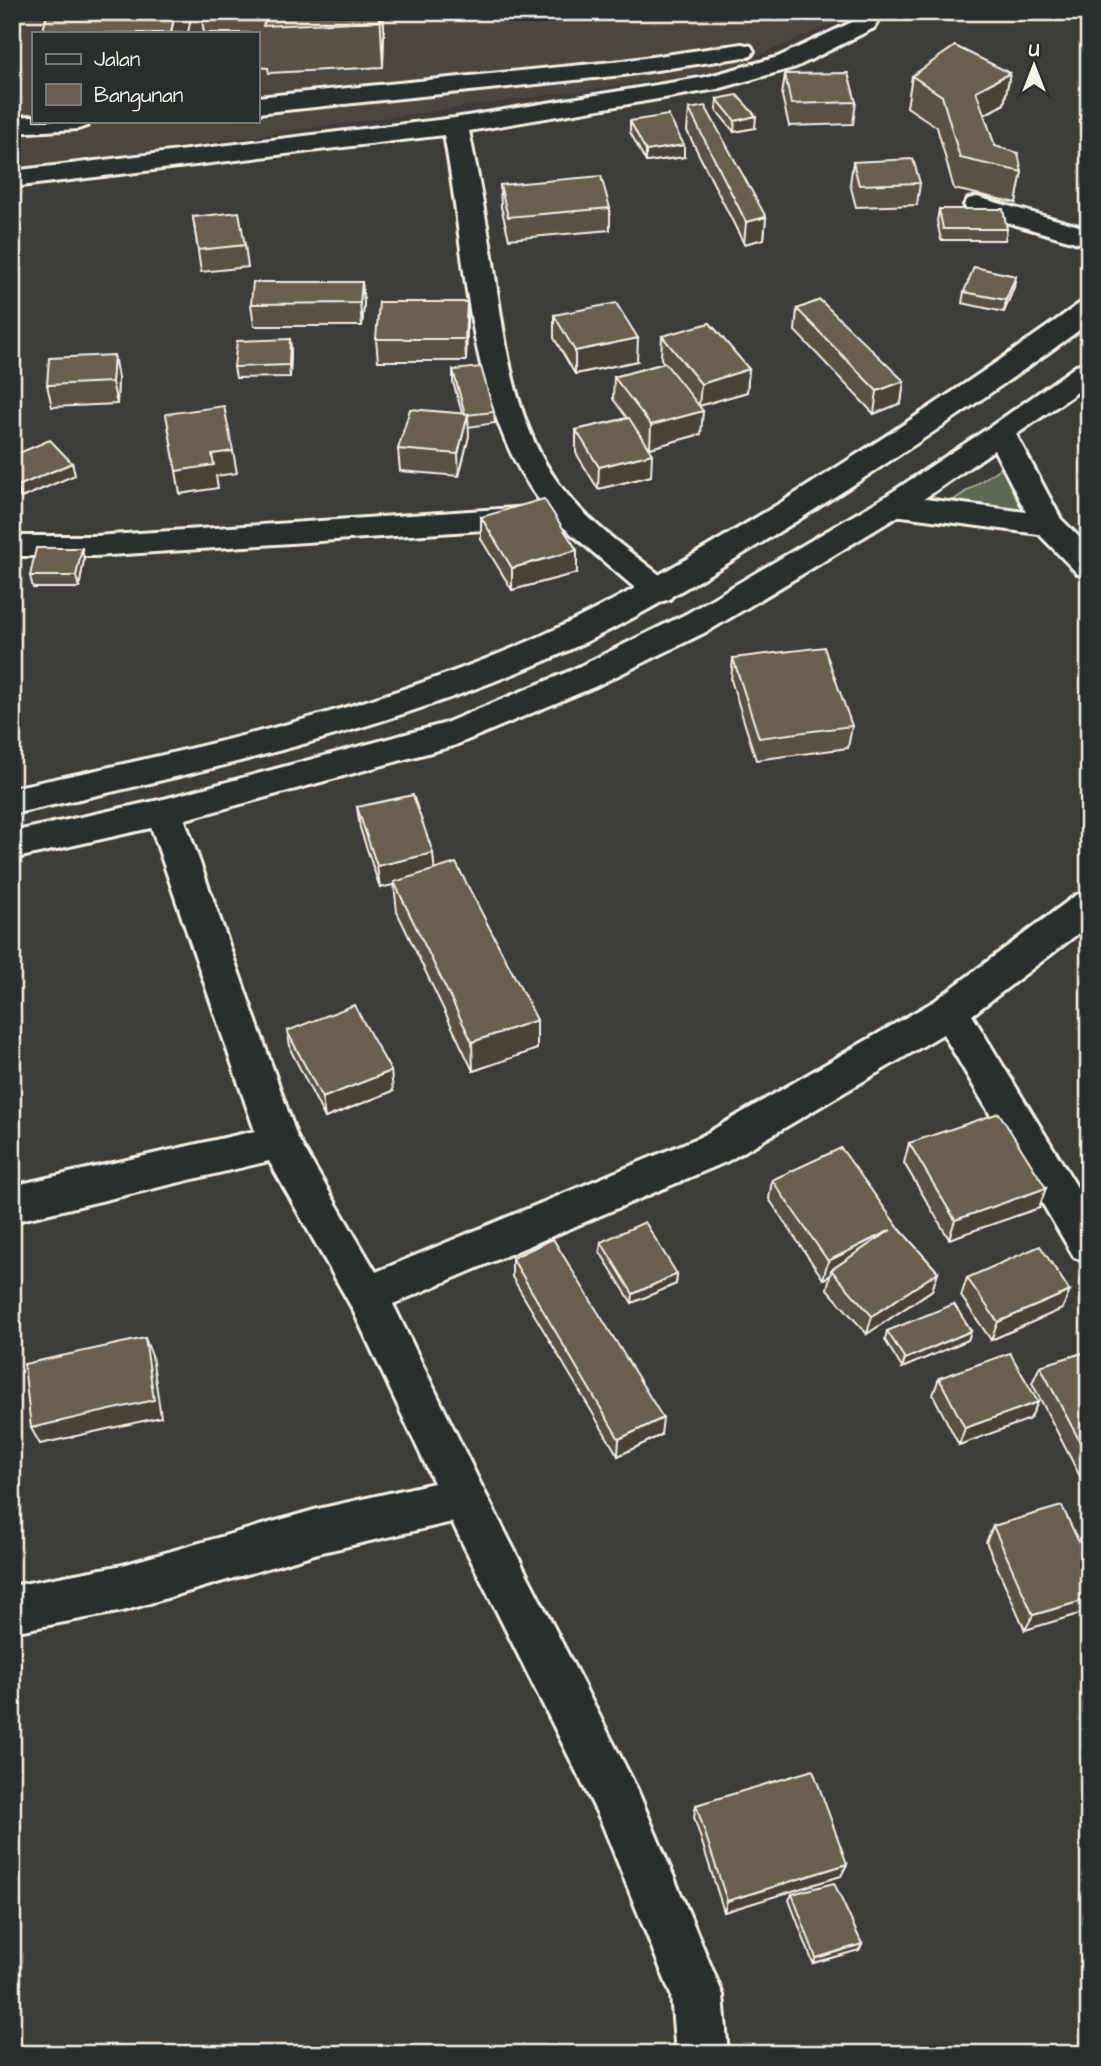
<svg xmlns="http://www.w3.org/2000/svg" width="1101" height="2066" viewBox="0 0 1101 2066" font-family="'Architects Daughter',sans-serif">
<style>
.built{fill:#4a463f;fill-rule:evenodd}
.green{fill:#5c6850;stroke:#a8ac9c;stroke-width:2}
.lines{fill:none;stroke-linecap:round;stroke-linejoin:round}
.minor-casing{stroke:#f4f1e8;stroke-width:6}
.highway-casing{stroke:#f4f1e8;stroke-width:6}
.minor{fill:#2a2d2e;fill-rule:evenodd}
.highway{fill:#2a2d2e;fill-rule:evenodd}
.wall{fill:#5a5145;stroke:#f4f1e8;stroke-width:2}
.shaded-wall{fill:#4a4238;stroke:#f4f1e8;stroke-width:2}
.building{fill:#695e50;stroke:#f4f1e8;stroke-width:2}
</style>
<rect width="100%" height="100%" fill="#3d3c38"/>
<filter id="ink" filterUnits="userSpaceOnUse"><feTurbulence type="fractalNoise" baseFrequency=".0143" numOctaves="2"/><feDisplacementMap in="SourceGraphic" scale="14" xChannelSelector="R" yChannelSelector="G"/><feConvolveMatrix kernelMatrix="1 2 1 2 8 2 1 2 1" color-interpolation-filters="sRGB"/></filter>
<g filter="url(#ink)">
<path class="built" d="M12,12H862L721,71L12,170ZM33,33H257V121H33Z"/>
<polygon class="green" points="1003,466 1016,496 1037,523 948,504"/>
<g class="lines">
<g class="minor-casing">
<g id="minor">
<path d="M865,16L874,18L877,23L874,28L796,67L717,89L469,131C478,175 486,218 493,262C504,336 512,417 556,480C585,522 631,552 670,583L675,591L670,599L659,602L648,599L561,525L95,556H12V536H95L544,506C466,409 467,254 444,135L12,187V171L455,118L706,77L778,57Z"/>
<polygon points="742,44 751,46 754,51 751,56 623,75 257,113 257,97 623,61"/>
<polygon points="33,116 33,121 91,121 87,126 78,129 12,133 12,117"/>
<polygon points="977,197 1089,229 1089,246 968,211 964,205 968,199"/>
<polygon points="1001,425 1012,427 1061,519 1089,547 1089,577 1078,574 1039,534 894,515 883,512 878,505 883,498 894,495 1026,512 986,434 990,427"/>
<polygon points="164,799 177,803 182,812 297,1137 376,1272 700,1137 936,1000 1076,895 1089,891 1089,925 972,1015 1089,1207 1089,1262 1074,1257 943,1034 728,1161 393,1304 480,1483 637,1789 723,1995 728,2054 676,2054 671,1995 601,1821 452,1522 318,1553 123,1611 12,1632 12,1586 123,1565 318,1509 434,1483 352,1308 269,1161 12,1222 12,1186 255,1131 146,812 151,803"/>
</g>
</g>
<g class="highway-casing">
<g id="highway">
<path d="M1089,302V323C993,393 895,459 795,522C717,570 638,619 554,657C381,732 196,774 12,814V788C189,751 366,712 532,640C617,602 697,553 777,505C880,441 981,375 1079,304Z"/>
<polygon points="1089,361 1089,384 905,512 710,630 594,687 453,746 164,825 12,859 12,832 164,799 443,724 570,671 686,614 883,498 990,427 1079,364"/>
</g>
</g>
<use href="#minor" class="minor"/>
<use href="#highway" class="highway"/>
</g>
<g class="wall">
<polygon points="383,12 384,29 383,67 269,73 268,68 257,67 257,33 204,33 202,20"/>
<polygon points="1010,73 1004,104 984,115 995,146 1022,172 1016,203 954,189 937,127 907,107 912,76"/>
<polygon points="785,74 856,102 853,124 789,126 782,96"/>
<polygon points="717,99 755,128 734,132 716,110"/>
<polygon points="689,109 766,217 764,239 744,244 687,131"/>
<polygon points="630,121 684,157 646,162 630,132"/>
<polygon points="853,162 920,183 917,205 856,207 850,184"/>
<polygon points="500,185 610,208 610,230 509,239 501,207"/>
<polygon points="939,209 1007,229 1005,240 941,240 937,221"/>
<polygon points="193,217 245,245 248,267 201,272"/>
<polygon points="362,282 364,304 362,326 254,326 251,304"/>
<polygon points="1014,287 1004,312 962,303 964,292"/>
<polygon points="467,302 467,324 466,361 378,361 376,339"/>
<polygon points="797,309 904,381 901,403 874,414 795,331"/>
<polygon points="554,315 637,361 575,374 554,338"/>
<polygon points="662,336 749,369 747,392 699,406 701,434 650,448 637,431 651,476 598,489 576,453 576,430 627,418 613,399 614,377 664,363 661,359"/>
<polygon points="290,339 291,351 290,377 236,378 234,367"/>
<polygon points="453,370 494,412 495,423 468,427 469,436 459,476 400,471 398,449 462,413 453,382"/>
<polygon points="118,378 117,404 52,407 47,385"/>
<polygon points="12,456 72,463 75,475 21,498 12,488"/>
<polygon points="481,517 577,573 512,590 481,539"/>
<polygon points="84,559 79,588 33,588 30,576"/>
<polygon points="733,658 852,726 848,748 756,760 731,680"/>
<polygon points="357,807 433,853 434,870 537,1020 537,1049 473,1071 397,912 394,884 380,888 360,828"/>
<polygon points="287,1031 393,1091 325,1118 291,1051"/>
<polygon points="909,1143 1039,1208 949,1239 904,1163"/>
<polygon points="772,1180 898,1227 938,1272 932,1290 867,1334 827,1289 830,1276 823,1279 769,1199"/>
<polygon points="601,1242 677,1274 676,1284 632,1303 600,1252"/>
<polygon points="512,1258 661,1435 618,1456 512,1277"/>
<polygon points="967,1278 1062,1309 991,1340 961,1296"/>
<polygon points="887,1331 971,1331 968,1340 902,1368 885,1340"/>
<polygon points="1089,1351 1089,1487 1086,1488 1032,1383 1040,1366"/>
<polygon points="939,1378 1038,1402 1030,1419 959,1445 933,1395"/>
<polygon points="993,1526 1089,1564 1025,1630 986,1542"/>
<polygon points="696,1805 847,1864 841,1876 724,1912 694,1817"/>
<polygon points="792,1894 862,1944 859,1950 813,1963 789,1900"/>
</g>
<g class="shaded-wall">
<polygon points="175,12 192,12 188,33 171,33"/>
<polygon points="380,12 383,12 384,29 383,67"/>
<polygon points="1010,73 1004,104 971,122 976,91"/>
<polygon points="756,116 755,128 734,132 735,121"/>
<polygon points="684,145 684,157 646,162 646,151"/>
<polygon points="766,217 764,239 744,244 746,222"/>
<polygon points="1016,276 1014,287 1004,312 1006,300"/>
<polygon points="362,282 364,304 362,326 360,303"/>
<polygon points="467,302 467,324 466,361 465,339"/>
<polygon points="638,338 637,361 575,374 575,351"/>
<polygon points="290,339 291,351 290,377 289,365"/>
<polygon points="114,355 118,378 117,404 112,382"/>
<polygon points="749,369 747,392 699,406 701,384"/>
<polygon points="904,381 901,403 874,414 877,391"/>
<polygon points="703,411 701,434 650,448 651,425"/>
<polygon points="468,414 469,436 459,476 458,454"/>
<polygon points="233,451 237,473 216,476 218,488 180,494 176,471 212,454"/>
<polygon points="652,454 651,476 598,489 599,467"/>
<polygon points="72,463 75,475 21,498 18,486"/>
<polygon points="82,548 84,559 79,588 76,576"/>
<polygon points="577,550 577,573 512,590 512,568"/>
<polygon points="433,853 435,875 380,888 377,866"/>
<polygon points="537,1020 537,1049 473,1071 472,1042"/>
<polygon points="391,1071 393,1091 325,1118 322,1098"/>
<polygon points="1046,1188 1039,1208 949,1239 955,1220"/>
<polygon points="891,1230 831,1270 830,1276 823,1279 828,1261"/>
<polygon points="938,1272 932,1290 867,1334 872,1316"/>
<polygon points="677,1274 676,1284 632,1303 633,1294"/>
<polygon points="1070,1291 1062,1309 991,1340 998,1322"/>
<polygon points="971,1331 968,1340 902,1368 905,1359"/>
<polygon points="145,1338 152,1356 161,1417 40,1444 31,1428"/>
<polygon points="1038,1402 1030,1419 959,1445 965,1428"/>
<polygon points="663,1418 661,1435 618,1456 619,1439"/>
<polygon points="1089,1599 1089,1611 1025,1630 1033,1615"/>
<polygon points="847,1864 841,1876 724,1912 727,1901"/>
<polygon points="862,1944 859,1950 813,1963 816,1958"/>
</g>
<g class="building">
<polygon points="48,12 175,12 171,33 42,33"/>
<polygon points="203,12 380,12 379,21 263,26 265,21 202,20"/>
<polygon points="955,46 1010,73 976,91 995,146 1018,153 1022,172 960,158 942,96 912,76"/>
<polygon points="848,73 856,102 791,104 785,74"/>
<polygon points="737,95 756,116 735,121 717,99"/>
<polygon points="705,106 766,217 746,222 689,109"/>
<polygon points="668,115 684,145 646,151 630,121"/>
<polygon points="913,159 920,183 859,185 853,162"/>
<polygon points="601,176 610,208 508,217 500,185"/>
<polygon points="939,209 1003,209 1007,229 943,229"/>
<polygon points="239,212 245,245 198,250 193,217"/>
<polygon points="974,267 1016,276 1006,300 964,292"/>
<polygon points="253,282 362,282 360,303 251,304"/>
<polygon points="820,300 904,381 877,391 797,309"/>
<polygon points="379,302 467,302 465,339 376,339"/>
<polygon points="616,303 638,338 575,351 554,315"/>
<polygon points="710,323 749,369 701,384 662,336"/>
<polygon points="290,339 289,365 234,367 237,341"/>
<polygon points="114,355 112,382 47,385 49,358"/>
<polygon points="665,363 703,411 651,425 614,377"/>
<polygon points="481,367 494,412 467,415 468,414 465,414 453,370"/>
<polygon points="224,406 233,451 212,454 214,465 176,471 166,414"/>
<polygon points="410,409 468,414 458,454 398,449"/>
<polygon points="629,418 652,454 599,467 576,430"/>
<polygon points="50,440 72,463 18,486 12,480 12,456"/>
<polygon points="544,499 577,550 512,568 481,517"/>
<polygon points="36,548 82,548 76,576 30,576"/>
<polygon points="824,647 852,726 759,738 733,658"/>
<polygon points="413,795 433,853 377,866 357,807"/>
<polygon points="456,863 537,1020 472,1042 394,882"/>
<polygon points="354,1005 391,1071 322,1098 287,1031"/>
<polygon points="999,1113 1046,1188 955,1220 909,1143"/>
<polygon points="841,1148 898,1227 938,1272 872,1316 831,1270 891,1230 828,1261 772,1180"/>
<polygon points="645,1222 677,1274 633,1294 601,1242"/>
<polygon points="553,1239 663,1418 619,1439 512,1258"/>
<polygon points="1040,1246 1070,1291 998,1322 967,1278"/>
<polygon points="954,1304 971,1331 905,1359 887,1331"/>
<polygon points="145,1338 154,1400 31,1428 24,1364"/>
<polygon points="1089,1351 1089,1459 1040,1366"/>
<polygon points="1010,1353 1038,1402 965,1428 939,1378"/>
<polygon points="1062,1506 1089,1564 1089,1599 1033,1615 993,1526"/>
<polygon points="813,1770 847,1864 727,1901 696,1805"/>
<polygon points="834,1883 862,1944 816,1958 792,1894"/>
</g>
</g>
<rect width="1101" height="2066" fill="none" stroke="#2a2d2e" stroke-width="42"/>
<rect x="21" y="21" width="1059" height="2024" fill="none" stroke="#f4f1e8" stroke-width="2.5" filter="url(#ink)"/>
<rect x="32" y="32" width="228" height="91" fill="#2a2d2e" stroke="#7b7b78" stroke-width="2"/>
<rect x="46" y="54" width="35" height="10" fill="#2a2d2e" stroke="#7b7b78" stroke-width="2"/>
<text x="94" y="66" font-size="21" fill="#f4f1e8">Jalan</text>
<rect x="46" y="84" width="35" height="21" fill="#695e50" stroke="#7b7b78" stroke-width="2"/>
<text x="94" y="102" font-size="21" fill="#f4f1e8">Bangunan</text>
<g transform="translate(1034 66)" stroke="#2a2d2e" stroke-width="5" paint-order="stroke">
<path d="M0-5L12 26L0 18L-12 26Z" fill="#f4f1e8"/>
<text y="-10" font-size="19" font-weight="bold" text-anchor="middle" fill="#f4f1e8">U</text>
</g>
</svg>
